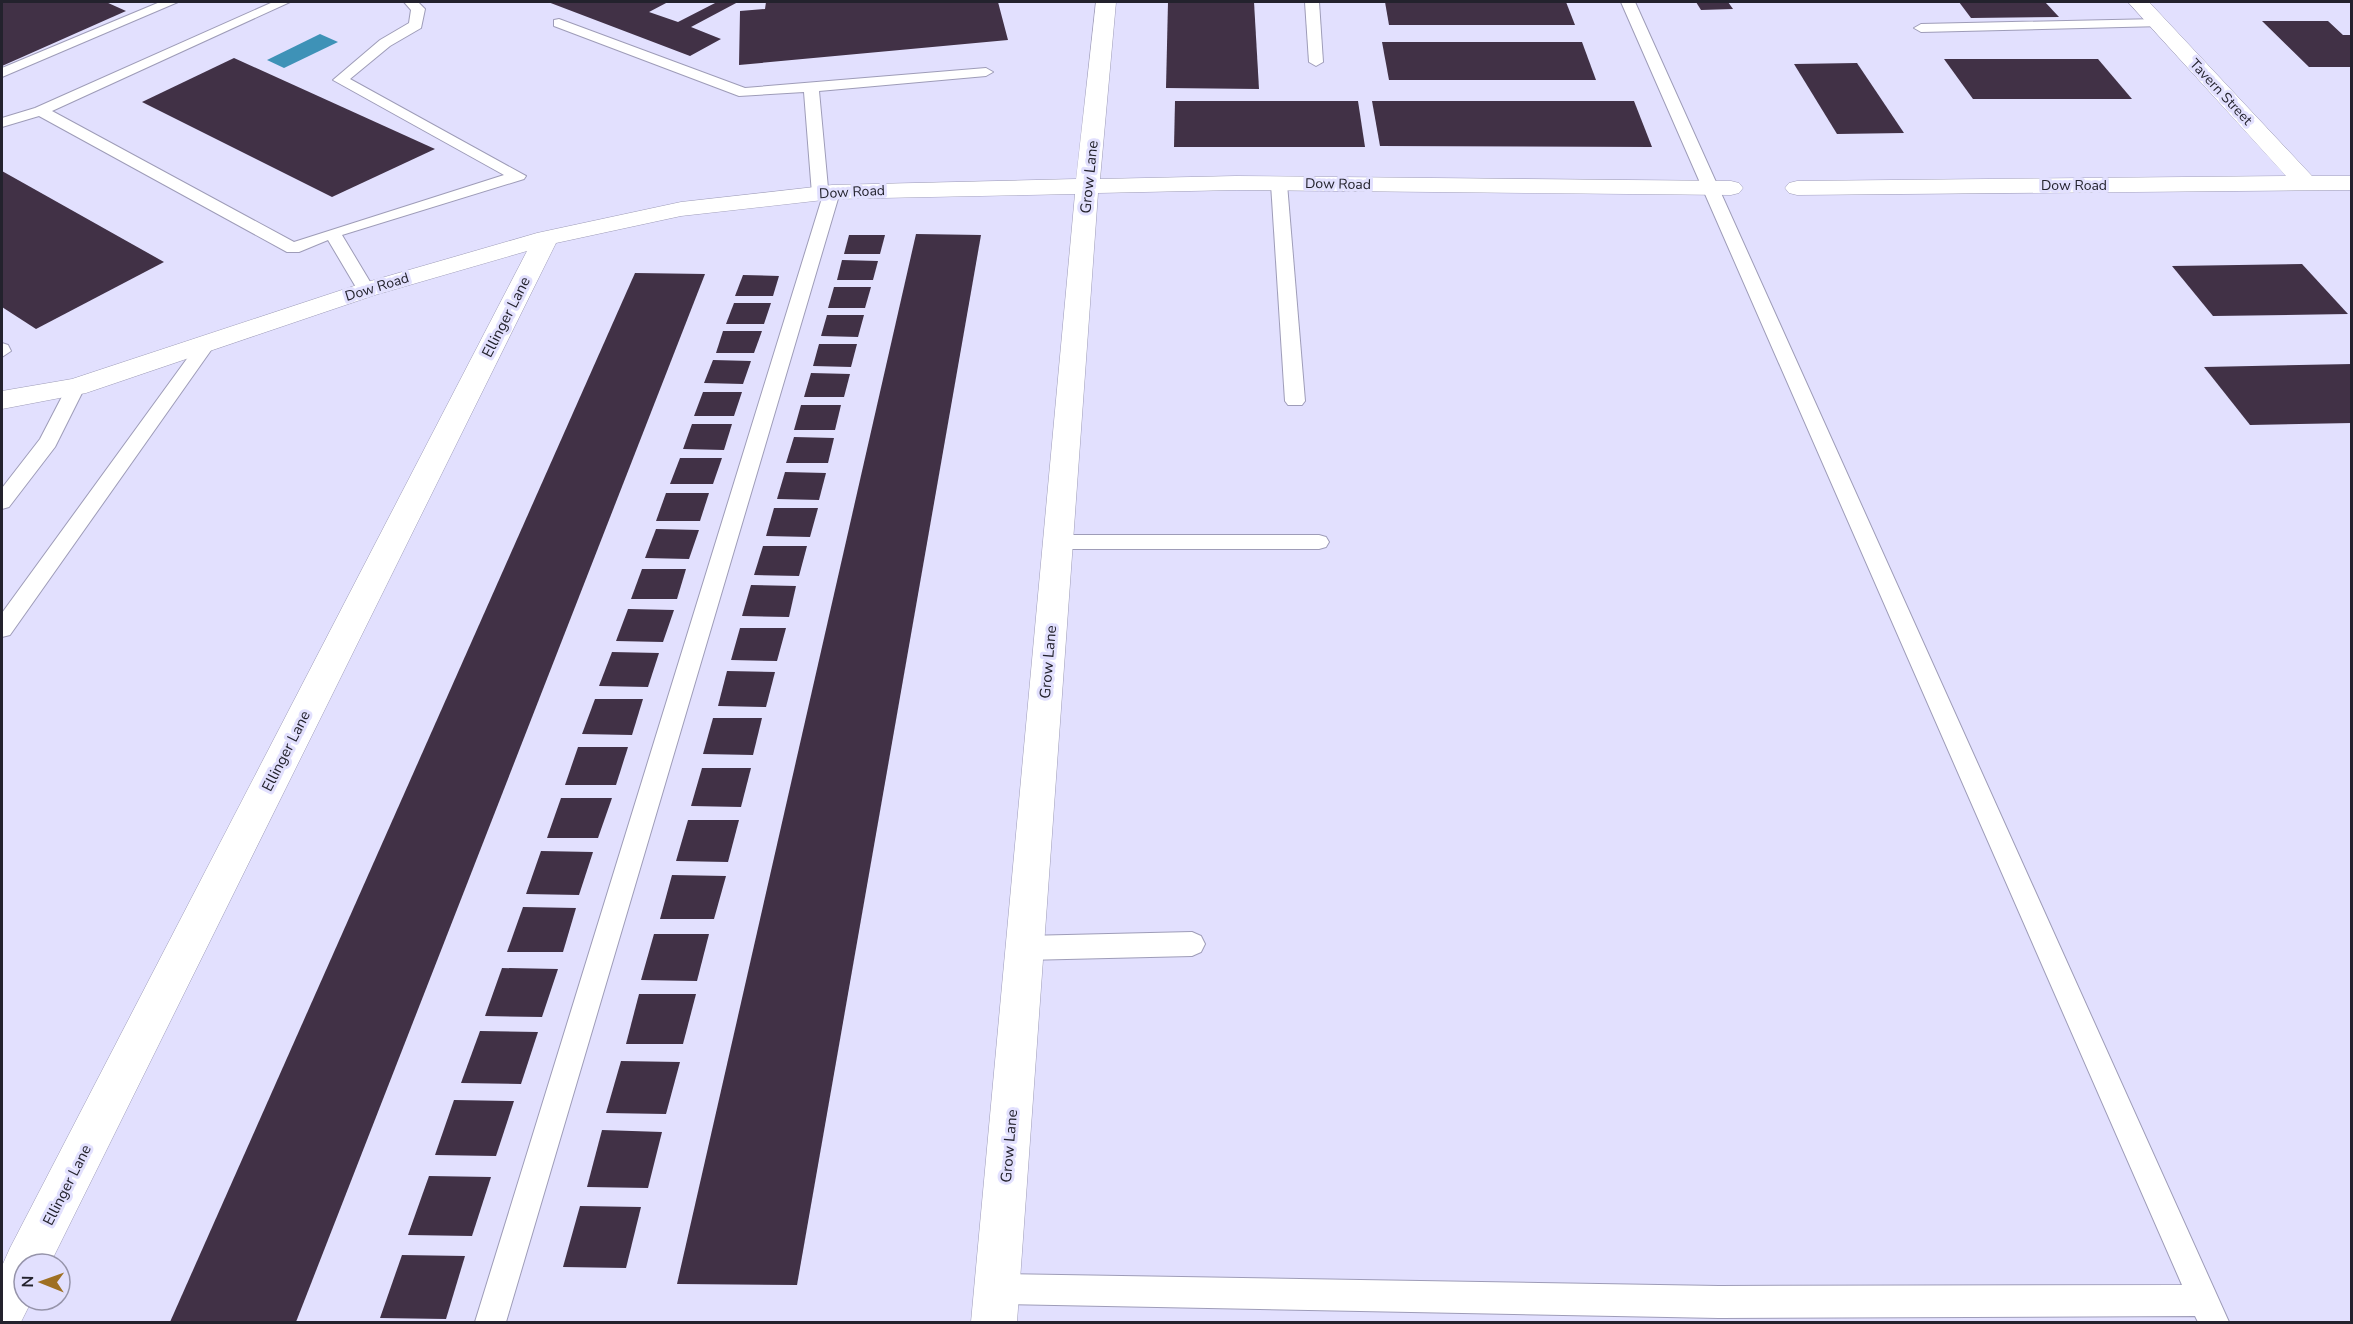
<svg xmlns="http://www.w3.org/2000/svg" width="2353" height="1324" viewBox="0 0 2353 1324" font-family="'Nunito Sans',sans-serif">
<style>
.water{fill:#3e92b7}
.building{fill:#413146}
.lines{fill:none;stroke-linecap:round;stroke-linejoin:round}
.service-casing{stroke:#9e9cb8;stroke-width:2}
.minor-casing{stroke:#9e9cb8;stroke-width:1}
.service{fill:#fff;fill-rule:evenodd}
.minor{fill:#fff;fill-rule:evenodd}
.labels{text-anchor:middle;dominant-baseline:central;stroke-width:6;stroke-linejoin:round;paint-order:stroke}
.far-street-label{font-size:14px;fill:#23222d;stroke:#e2e0fe}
.street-label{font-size:15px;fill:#23222d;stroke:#e2e0fe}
</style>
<rect width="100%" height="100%" fill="#e2e0fe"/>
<polygon class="water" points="320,34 338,42 284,68 267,60"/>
<g class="building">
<polygon points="2,2 106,2 126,11 2,66"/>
<polygon points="548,2 668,2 649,12 678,22 717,2 738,2 691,27 721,39 690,56"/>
<polygon points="766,2 998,2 1008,40 739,65 740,11 765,9"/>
<polygon points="1168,2 1254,2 1259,89 1166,88"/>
<polygon points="1385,2 1566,2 1575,25 1389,25"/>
<polygon points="1696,2 1728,2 1733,9 1701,10"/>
<polygon points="1959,2 2045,2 2059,17 1971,18"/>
<polygon points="2262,21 2328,21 2343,35 2352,35 2352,67 2309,67"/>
<polygon points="1382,42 1582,42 1596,80 1389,80"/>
<polygon points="234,58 435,149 332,197 142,102"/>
<polygon points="1944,59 2098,59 2132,99 1973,99"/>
<polygon points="1857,63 1904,133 1837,134 1794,64"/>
<polygon points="1175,101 1358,101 1365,147 1174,147"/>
<polygon points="1372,101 1634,101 1652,147 1380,146"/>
<polygon points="2,171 164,262 36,329 2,307"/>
<polygon points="916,234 981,235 797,1285 677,1284"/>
<polygon points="849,235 885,235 880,254 844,254"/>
<polygon points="842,260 878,261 873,280 837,280"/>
<polygon points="2302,264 2348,314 2213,316 2172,266"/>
<polygon points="635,273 705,274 296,1322 170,1322"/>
<polygon points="743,275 779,276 773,296 735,296"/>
<polygon points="834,287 871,287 865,308 828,308"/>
<polygon points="734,303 771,303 764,324 726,324"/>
<polygon points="827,315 864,315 858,337 821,336"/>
<polygon points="723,331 762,331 754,353 716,353"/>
<polygon points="819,344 857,344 851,367 813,366"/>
<polygon points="713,360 751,361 743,384 704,383"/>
<polygon points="2352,364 2352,423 2250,425 2204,367"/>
<polygon points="811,373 850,374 844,397 804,397"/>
<polygon points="703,392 742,392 734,416 694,416"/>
<polygon points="801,405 841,405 835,430 794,430"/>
<polygon points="692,424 732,424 724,450 683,449"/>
<polygon points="794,437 834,438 828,463 786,463"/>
<polygon points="680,458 722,458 713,484 670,484"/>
<polygon points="785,472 826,473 819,500 777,499"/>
<polygon points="666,493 709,493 700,521 656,521"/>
<polygon points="774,508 818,508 810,537 766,536"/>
<polygon points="656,529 699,530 689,559 645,558"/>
<polygon points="763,546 807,546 799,576 754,575"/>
<polygon points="642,569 686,569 677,599 631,599"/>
<polygon points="751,585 796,586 789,617 742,616"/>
<polygon points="628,609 674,610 663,642 616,641"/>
<polygon points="740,628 786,628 777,661 731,660"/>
<polygon points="612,652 659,653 648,687 599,686"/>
<polygon points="727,671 775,672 766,707 718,706"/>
<polygon points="595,699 643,699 632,735 582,734"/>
<polygon points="713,718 762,718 753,755 703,754"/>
<polygon points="578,747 628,747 616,785 565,785"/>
<polygon points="702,768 751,768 741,807 691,806"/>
<polygon points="561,798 612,798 598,838 547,838"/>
<polygon points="688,820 739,820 728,862 676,861"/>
<polygon points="541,851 593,852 579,895 526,894"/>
<polygon points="672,875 726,876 714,919 660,919"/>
<polygon points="523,907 576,908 563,952 507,952"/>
<polygon points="654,934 709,934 697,981 641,980"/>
<polygon points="502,968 558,969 542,1017 485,1016"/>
<polygon points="639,994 696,994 683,1044 626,1044"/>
<polygon points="480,1031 538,1032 521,1084 461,1083"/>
<polygon points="621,1061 680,1062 666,1114 606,1113"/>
<polygon points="454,1100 514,1101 496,1156 435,1155"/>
<polygon points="602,1130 662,1132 648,1188 587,1187"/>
<polygon points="429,1176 491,1177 472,1236 408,1235"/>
<polygon points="580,1206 641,1207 626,1268 563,1267"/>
<polygon points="402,1255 465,1256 446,1319 380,1318"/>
</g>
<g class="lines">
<g class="service-casing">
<g id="service">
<polygon points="160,2 178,2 2,77 2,68"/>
<polygon points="273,2 290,2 52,111 294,242 504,175 333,80 380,40 409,23 411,10 404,2 418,2 425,9 421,28 390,46 350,79 526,176 524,179 342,235 375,290 372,294 360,294 328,240 299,252 287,252 39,116 2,127 2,118 35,108"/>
<polygon points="1305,2 1319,2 1323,62 1316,66 1309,62"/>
<polygon points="1621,2 1635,2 2229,1322 2198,1322 2195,1316 1719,1318 997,1304 986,1300 982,1289 986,1278 997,1274 1719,1286 2182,1285"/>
<polygon points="559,19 745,88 986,68 993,72 986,76 819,91 828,188 838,189 840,192 506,1322 475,1322 822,198 814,197 812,194 804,92 739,96 554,26 554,20"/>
<polygon points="2158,19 2165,23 2163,26 1921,32 1914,28 1921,24"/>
<polygon points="1279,179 1287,184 1305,401 1302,405 1288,405 1285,401 1271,184"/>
<polygon points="208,336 214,338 217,342 214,346 10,635 2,637 2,613 202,338"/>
<polygon points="2,343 8,345 11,351 2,357"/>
<polygon points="76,381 83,383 85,387 55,447 9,507 2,509 2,488 40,439 69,383"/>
<polygon points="1058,535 1319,535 1326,537 1329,542 1326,547 1319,549 1058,549 1051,547 1048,542 1051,537"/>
<polygon points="1192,932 1201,936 1205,944 1201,952 1192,956 1025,960 1016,956 1012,948 1016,940 1025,936"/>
</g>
</g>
<g class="minor-casing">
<g id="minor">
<polygon points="1096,2 1116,2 1100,179 1236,176 1731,181 1739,183 1743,188 1739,193 1731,195 1236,190 1098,193 1017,1322 971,1322 1075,194 832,199 681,216 556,243 50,1264 24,1264 24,1300 32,1300 21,1322 2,1322 2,1266 10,1248 527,251 375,295 86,393 2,409 2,391 72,379 357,285 537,233 681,202 832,185 1076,179"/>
<polygon points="2128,2 2149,2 2312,176 2352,176 2352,190 1797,195 1789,193 1785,188 1789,183 1797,181 2286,176"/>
</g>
</g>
<use href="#service" class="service"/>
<use href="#minor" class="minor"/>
</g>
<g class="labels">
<g class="far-street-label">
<text transform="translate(2221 92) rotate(47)">Tavern Street</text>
<text transform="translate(1338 184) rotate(1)">Dow Road</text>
<text x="2074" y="185">Dow Road</text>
<text transform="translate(852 192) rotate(-3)">Dow Road</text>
<text transform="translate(377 287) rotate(-17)">Dow Road</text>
</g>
<g class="street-label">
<text transform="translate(1089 177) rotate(-84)">Grow Lane</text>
<text transform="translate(506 317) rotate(-63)">Ellinger Lane</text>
<text transform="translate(1048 662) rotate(-85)">Grow Lane</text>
<text transform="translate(286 751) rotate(-63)">Ellinger Lane</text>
<text transform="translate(1009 1146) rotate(-85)">Grow Lane</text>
<text transform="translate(67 1185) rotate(-63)">Ellinger Lane</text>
</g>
</g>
<rect width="2353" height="1324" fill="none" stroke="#23222d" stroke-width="6"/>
<g transform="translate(42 1282) rotate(271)"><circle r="28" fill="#e2e0fe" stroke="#9694aa" stroke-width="1.5"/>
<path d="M0-4.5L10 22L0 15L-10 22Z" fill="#9f7023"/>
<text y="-9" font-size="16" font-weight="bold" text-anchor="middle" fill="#23222d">N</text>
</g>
</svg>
